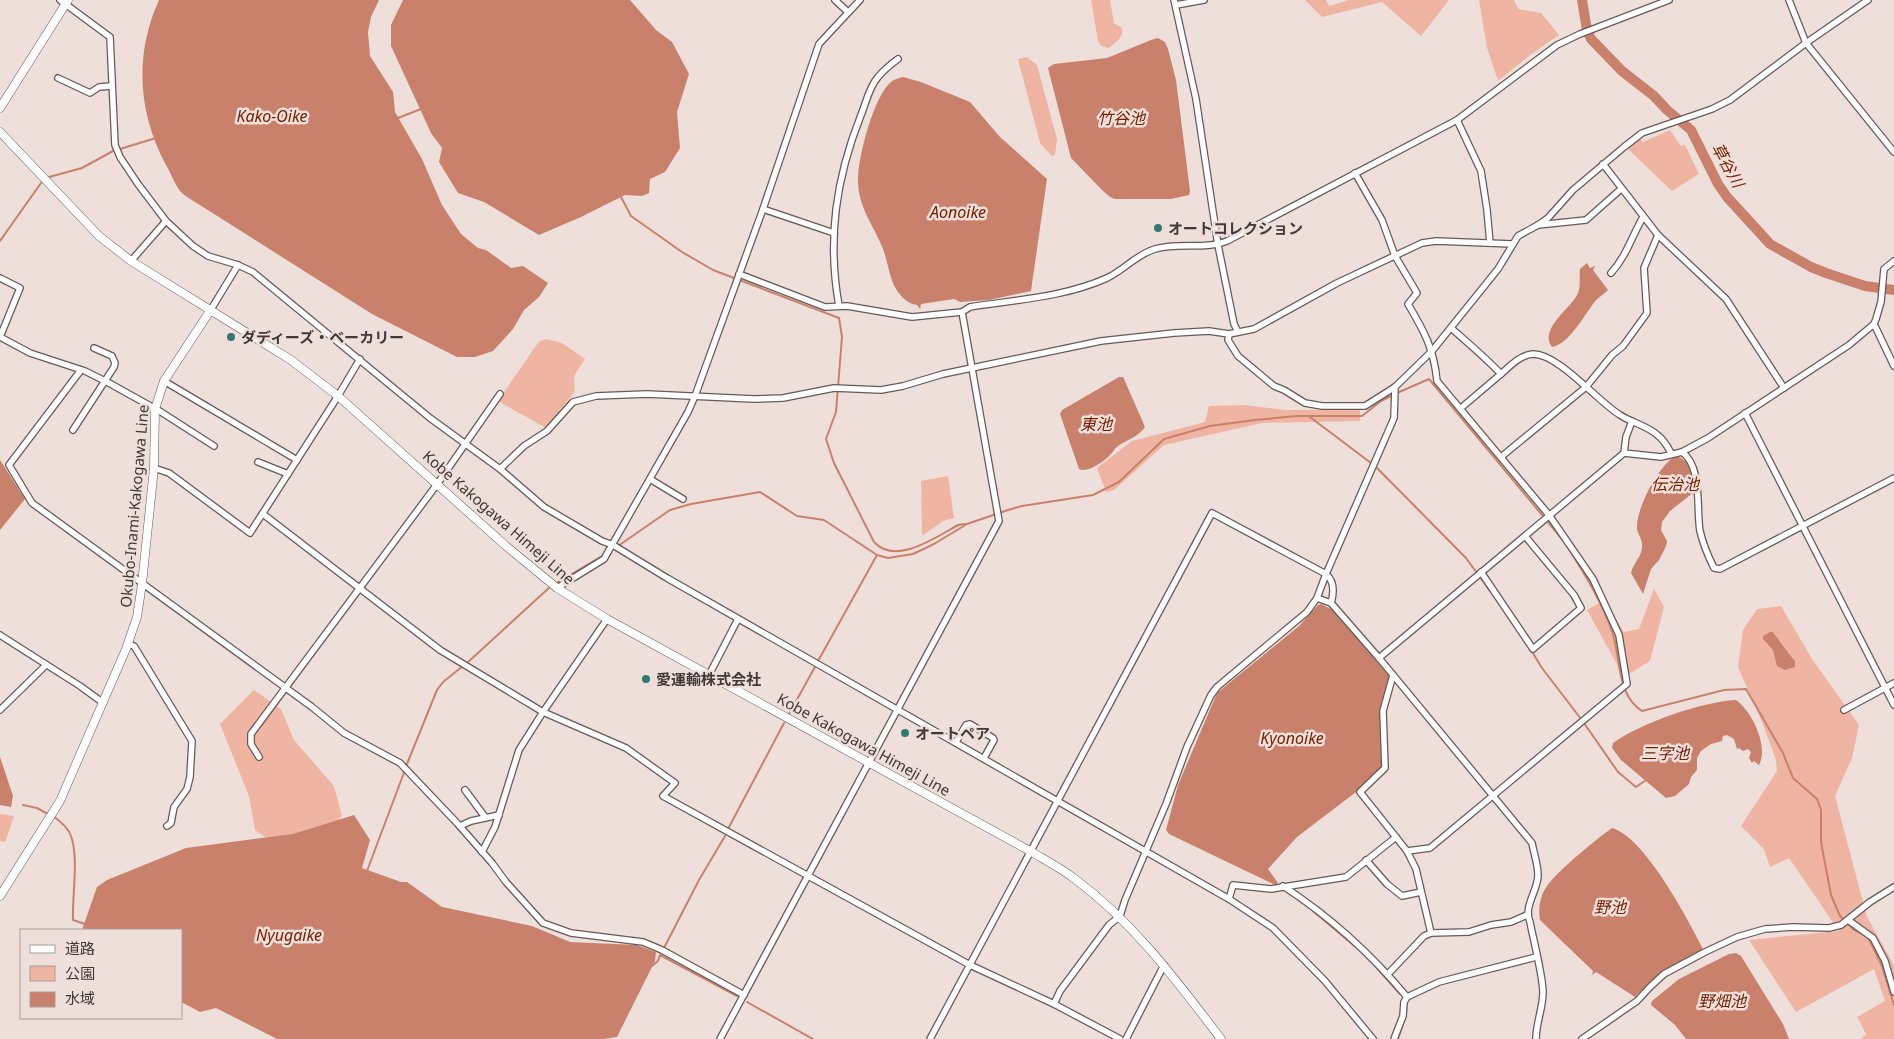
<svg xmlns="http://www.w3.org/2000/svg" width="1894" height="1039" viewBox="0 0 1894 1039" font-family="'Noto Sans','Noto Sans JP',sans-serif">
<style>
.green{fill:#efb4a2}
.water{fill:#ca816b}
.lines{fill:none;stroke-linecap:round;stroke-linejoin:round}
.stream{stroke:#ca816b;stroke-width:2}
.river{stroke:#ca816b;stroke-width:10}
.minor-casing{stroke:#675955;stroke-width:8}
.major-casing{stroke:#675955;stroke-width:9}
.minor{stroke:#fff;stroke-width:5.5}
.major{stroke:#fff;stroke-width:8}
.poi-dot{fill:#317973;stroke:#efdfda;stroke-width:2}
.labels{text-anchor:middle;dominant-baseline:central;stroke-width:5;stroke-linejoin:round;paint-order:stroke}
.poi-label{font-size:15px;font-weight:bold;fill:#403937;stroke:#efdfda;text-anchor:start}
.street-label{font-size:15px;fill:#403937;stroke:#efdfda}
.water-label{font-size:16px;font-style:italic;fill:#782100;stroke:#efdfda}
</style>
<rect width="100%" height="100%" fill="#efdfda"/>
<g class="green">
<path d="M1091,0H1110L1114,23L1122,28C1124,37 1116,42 1109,48L1101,46L1098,41Z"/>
<polygon points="1305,0 1326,0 1329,6 1349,0 1449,0 1421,36 1382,2 1322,17"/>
<polygon points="1479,0 1514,0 1518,9 1541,13 1559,35 1530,55 1498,81 1487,48"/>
<polygon points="1027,57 1037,65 1057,139 1055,155 1052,156 1040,143 1018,59"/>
<polygon points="1670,130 1681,146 1685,145 1699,174 1672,191 1628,149 1639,138 1643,142"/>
<polygon points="546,339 562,343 585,359 574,376 575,391 546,428 498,401 535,347 540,341"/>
<polygon points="1245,405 1285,410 1360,410 1360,421 1262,423 1164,445 1114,490 1106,492 1097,468 1132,441 1205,422 1209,406"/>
<polygon points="948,476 954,518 943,521 922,536 921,481"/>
<polygon points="1654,589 1664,607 1650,661 1624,677 1587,610 1605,600 1624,632 1639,629"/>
<polygon points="1781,606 1812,659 1859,725 1852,758 1835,796 1867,917 1894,965 1894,1039 1861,1039 1866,1034 1857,1017 1885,1001 1874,969 1796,1012 1749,940 1839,931 1789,858 1770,867 1764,849 1741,826 1777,771 1776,760 1762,722 1738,667 1743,630 1757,609"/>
<polygon points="254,690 281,709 294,740 334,786 342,816 319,841 272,842 255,830 249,796 220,724"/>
<polygon points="0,814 14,816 5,842 0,841"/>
</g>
<g class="water">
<path d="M159,0H379L371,17L368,32L370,56L393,92L395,112L422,159L442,205L461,234L478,248L486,250L511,268L523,266L548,283L539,297L524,310L513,329L493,351L475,357H457L372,314L203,207C196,202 187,198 181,192C175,185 171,173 166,165C138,113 134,55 159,0Z"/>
<polygon points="403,0 630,0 656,30 672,42 689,74 677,112 680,148 665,172 650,179 649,193 642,196 625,195 581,217 539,235 484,202 458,193 439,162 442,148 431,133 391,46 391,25"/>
<polygon points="1158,38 1165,42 1168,49 1176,80 1190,191 1189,195 1171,199 1115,199 1110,197 1102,190 1071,158 1048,68 1054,64 1107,58 1151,40"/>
<path d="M903,77L921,82L970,102L1000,137L1047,179L1031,291L989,300L960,302L954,299L921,304L920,309L917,305C908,304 901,297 896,289C889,277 888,262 883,249C874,226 858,207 858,181C857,160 874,94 892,81C895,79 899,78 903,77Z"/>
<path d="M1587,263L1590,268L1595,266L1593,270L1608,290C1603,295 1597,298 1593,304C1584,316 1568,345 1552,347C1538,328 1573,307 1578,293C1581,285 1579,277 1580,269Z"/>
<path d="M1119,377H1123L1124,379L1145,427C1139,436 1127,440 1118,446C1114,449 1112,454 1107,458C1101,463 1087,473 1079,469L1060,414L1062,410Z"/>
<path d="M1676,456C1692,461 1695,478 1694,492L1670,511L1662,522L1661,530L1667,541L1666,546L1659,560L1651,569L1643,594L1631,573C1633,564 1641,557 1642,548C1643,537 1636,534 1637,526C1637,507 1660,463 1676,456Z"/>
<polygon points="0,460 25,499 0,530"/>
<polygon points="1321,604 1333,610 1338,615 1389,676 1382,707 1383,767 1360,789 1297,837 1268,869 1278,883 1275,885 1169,834 1166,830 1178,785 1217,693 1299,626 1318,605"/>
<polygon points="1770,632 1773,632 1789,654 1795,661 1795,667 1785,670 1777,666 1773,650 1763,639 1763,636"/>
<path d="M1736,700C1752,711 1769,747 1759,765L1754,761L1752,763L1749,758L1751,752L1748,749L1743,751L1739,748L1737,749L1734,739L1727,735L1723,736L1722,741L1711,744L1701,751L1697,758V770L1691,777L1689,784L1675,796L1666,798L1621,760L1612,748L1613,743C1641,723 1701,702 1736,700Z"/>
<polygon points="0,757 13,796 11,807 0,805"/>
<polygon points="354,815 370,840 362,868 401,882 407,882 442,907 532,926 570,942 637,945 656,952 655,961 617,1037 603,1039 277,1039 216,1008 200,1012 181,1002 181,930 82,930 97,887 107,880 186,848 293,834"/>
<path d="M1612,828C1645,837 1689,921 1704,951C1676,963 1656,974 1635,997L1596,972L1592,975L1593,971L1540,920C1538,908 1540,896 1547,886C1556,872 1598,838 1612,828Z"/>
<polygon points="1736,953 1741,956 1783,1024 1789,1039 1686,1039 1675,1025 1651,1005 1652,1001 1679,979 1729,954"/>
</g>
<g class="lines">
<g class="stream">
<polyline points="398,118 421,109"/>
<polyline points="120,149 156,138"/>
<polyline points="49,177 82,168 113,151"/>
<path d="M621,197L631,216L682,252L713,270L839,318L842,337L836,412L826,439L834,463L874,542C896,566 936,537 958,525L965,524"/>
<polyline points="0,241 41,183"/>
<polyline points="1397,393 1429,379 1562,539"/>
<polyline points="1310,417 1371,463"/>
<polyline points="1377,468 1466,558 1490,591"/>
<polyline points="618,546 670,510 691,504 760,492 797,516 824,520 877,555 888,558 913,554 934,544 967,524 1008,510 1022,506 1093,495 1119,482 1164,439 1210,426 1255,420 1297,416 1362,416 1381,401 1393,395"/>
<path d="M1569,549C1585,575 1602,602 1612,631C1621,657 1616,695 1642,711L1724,690L1746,689L1783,753L1793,778L1817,799L1821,810V842L1831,895L1840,916L1853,929L1864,935"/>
<polyline points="558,582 604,555"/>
<polyline points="1531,650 1542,668 1581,719"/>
<polyline points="818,661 877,555"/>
<polyline points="467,663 550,587"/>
<polyline points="789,714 816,665"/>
<polyline points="1584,723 1618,772 1636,787 1646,780"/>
<polyline points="407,764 437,690 443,682 463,666"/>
<polyline points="23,805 37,808 48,814"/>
<path d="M53,816C60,821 68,827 71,836C79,858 72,896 73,920L85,924"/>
<polyline points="728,829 784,723"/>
<polyline points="367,871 405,770"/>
<polyline points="1313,911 1357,948"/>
<polyline points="1868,937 1882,966 1894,1005"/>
<polyline points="664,948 699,880 725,836"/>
<polyline points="652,966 658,961 660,955 737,996"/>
<polyline points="1375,966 1400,994"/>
<polyline points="747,1002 813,1039"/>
<polyline points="1406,1013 1407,1002"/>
<polyline points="1398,1039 1405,1018"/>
</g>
<polyline class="river" points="1582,0 1587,30 1591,39 1622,71 1654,96 1667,110 1691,130 1718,184 1727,197 1770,244 1811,267 1826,273 1865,286 1894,290"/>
<g class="minor-casing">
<g id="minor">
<polyline points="60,0 110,37 115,145 120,157 138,184 166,221 193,246 208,256 238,265 253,272 430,418 500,469 544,507 602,541 613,545 667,578 1229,899 1273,928 1325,981 1373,1039"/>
<polyline points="835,0 848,12"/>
<polyline points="1174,0 1196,99 1218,245 1234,324 1238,332"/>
<polyline points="1789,0 1806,43 1894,152"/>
<polyline points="1176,5 1204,0"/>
<polyline points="58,78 90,93 99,87 112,86"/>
<polyline points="1457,120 1481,171 1487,210 1490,243"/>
<polyline points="1603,164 1658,235 1726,299 1784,388"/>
<path d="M1355,173L1382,220L1395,256L1417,293L1408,304C1424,331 1434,349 1437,381L1549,515L1593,579L1619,635L1627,684L1430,848L1407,851L1360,792L1385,768L1383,711L1393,675"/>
<polyline points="763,209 834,233"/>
<polyline points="1538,225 1586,220 1621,189"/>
<polyline points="131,261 166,221"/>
<path d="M1611,273C1626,257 1632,236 1643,217"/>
<path d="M739,274L825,307L847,306L912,317L962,312L970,307C1015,300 1065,297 1107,278C1124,270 1137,254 1155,249C1178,242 1205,250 1227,241L1457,120L1557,45L1580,34L1669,0"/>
<polyline points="0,278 20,288 0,337"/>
<path d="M839,306C827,239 836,178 861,115C866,103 869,87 878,77C884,70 891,64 898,59"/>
<polyline points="210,311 238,265"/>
<polyline points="1874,324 1894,366"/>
<path d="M1451,328C1468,343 1485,357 1501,374C1510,366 1520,355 1533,354C1559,354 1597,401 1620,415C1631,422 1644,425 1655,433C1662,438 1667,445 1671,453"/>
<polyline points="1229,334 1228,340 1238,356 1274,386 1284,390 1305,403 1322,406 1365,406 1395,387 1432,351 1498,269 1518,236 1538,225 1548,218 1573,190 1624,147 1642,133 1712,109 1730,100 1806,43 1868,0"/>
<polyline points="0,337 30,353 85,371 109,383 161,412 214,446"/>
<polyline points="81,370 9,465 32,503 312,707 344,733 400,763 457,823 492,863 506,882 543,923 571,933 643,942 662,950 744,995"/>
<polyline points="164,381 297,460"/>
<polyline points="1461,408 1501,374"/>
<polyline points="1745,413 1894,705"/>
<polyline points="73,430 114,367 115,363 112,356 94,348"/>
<path d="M1682,452C1703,467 1696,509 1700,531C1703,544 1708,556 1714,568L1720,569L1894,478"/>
<polyline points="1624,453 1626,437 1632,421"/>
<polyline points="1501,457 1586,387 1612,355 1623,346 1647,313 1644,268 1658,235"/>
<polyline points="258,462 288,474"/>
<polyline points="154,468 169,473 250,533 338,396 360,359"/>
<polyline points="500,469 524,446 547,431 573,402 596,396 647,394 754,399 783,398 834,388 881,390 903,386 943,374 1101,341 1174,333 1209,331 1229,334 1254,329 1337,283 1422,243 1436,241 1512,244"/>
<polyline points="650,479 683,499"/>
<polyline points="263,514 440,650 543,712 626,748 675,783 663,796 970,965 1054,1004 1120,1039"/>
<polyline points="1481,572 1533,649 1581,608 1574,595 1525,536"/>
<polyline points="557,588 604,559 688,412 695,396 763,209 819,44 860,0"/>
<path d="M1317,598L1331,603L1379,658L1532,843C1534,854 1538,865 1538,875C1538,891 1523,906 1530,922C1534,943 1542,971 1543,992C1543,1008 1536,1023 1536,1039"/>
<polyline points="0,635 80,686 102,702"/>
<polyline points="128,644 134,646 192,741 190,777 187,789 174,807 171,823 167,826"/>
<polyline points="1379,658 1624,453 1661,457 1682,452 1708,438 1849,345 1874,324 1876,319 1881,302 1884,269 1894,261"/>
<polyline points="709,675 738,619"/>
<polyline points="0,710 46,665"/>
<polyline points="1844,710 1894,683"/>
<polyline points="956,742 966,725 970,724 993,738 994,740 984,758"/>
<polyline points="259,757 251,744 251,734 438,483 500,394"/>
<polyline points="465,790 485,817"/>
<polyline points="460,826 471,821 499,815"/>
<polyline points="1407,851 1416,869 1431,933"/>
<polyline points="482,852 495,827 519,750 543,712 607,619"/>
<polyline points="1366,860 1387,884 1402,896 1421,892"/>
<path d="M1283,886C1329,916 1372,955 1407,997"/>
<polyline points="1229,899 1233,885 1271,889 1346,877 1396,837"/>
<polyline points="1848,920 1873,938 1885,961 1894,992"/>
<polyline points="1388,974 1424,936 1431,933 1469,932 1491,925 1511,922 1527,915"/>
<polyline points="1054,1004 1060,991 1109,925 1120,916 1125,900 1166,804 1187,747 1211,695 1217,687 1307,612 1317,598 1326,574 1394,418 1395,387"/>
<polyline points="720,1039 999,521 962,312"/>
<path d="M930,1039L1212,513L1326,574C1335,582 1334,593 1331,603"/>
<polyline points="1126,1039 1164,965"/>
<polyline points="1394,1039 1403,1016 1404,1002 1407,997 1439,982 1536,957"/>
<polyline points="1582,1039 1637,1001 1650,987 1664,974 1705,952 1737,937 1765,929 1793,927 1829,928 1841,925 1870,902 1894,887"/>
</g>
</g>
<g class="major-casing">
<g id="major">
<polyline points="0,108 68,0"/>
<path d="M0,132L99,236L131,261L291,360L338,396L506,546L557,588L607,619L1030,851C1045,860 1061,868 1075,879C1134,923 1177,981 1221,1039"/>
<polyline points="0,896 60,801 126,649 137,617 142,584 154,468 155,409 164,381 210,311"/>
</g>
</g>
<use href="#minor" class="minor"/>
<use href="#major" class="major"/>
</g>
<g class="poi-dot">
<circle cx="1158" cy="228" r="5"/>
<circle cx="231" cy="337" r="5"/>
<circle cx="646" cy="679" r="5"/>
<circle cx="905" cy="733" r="5"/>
</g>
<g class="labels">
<g class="poi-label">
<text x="1168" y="228">オートコレクション</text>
<text x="241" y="337">ダディーズ・ベーカリー</text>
<text x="656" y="679">愛運輸株式会社</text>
<text x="915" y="733">オートペア</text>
</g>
<g class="street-label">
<text transform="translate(134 506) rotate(-85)">Okubo-Inami-Kakogawa Line</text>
<text transform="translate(499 517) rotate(41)">Kobe Kakogawa Himeji Line</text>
<text transform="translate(864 744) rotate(29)">Kobe Kakogawa Himeji Line</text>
</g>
<g class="water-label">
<text x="272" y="116">Kako-Oike</text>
<text x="1121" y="118">竹谷池</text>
<text transform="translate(1728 165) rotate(61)">草谷川</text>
<text x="958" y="212">Aonoike</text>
<text x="1096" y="424">東池</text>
<text x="1675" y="484">伝治池</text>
<text x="1292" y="738">Kyonoike</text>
<text x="1665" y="753">三字池</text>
<text x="1610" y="907">野池</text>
<text x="289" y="935">Nyugaike</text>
<text x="1722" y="1001">野畑池</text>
</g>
</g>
<rect x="20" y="929" width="162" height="90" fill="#efdfda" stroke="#a99d99"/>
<rect x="30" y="945" width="25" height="8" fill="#ffffff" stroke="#a99d99"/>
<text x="65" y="954" font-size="15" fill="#403937">道路</text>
<rect x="30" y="966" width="25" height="15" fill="#efb4a2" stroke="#a99d99"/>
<text x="65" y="979" font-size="15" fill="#403937">公園</text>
<rect x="30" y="992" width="25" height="15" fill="#ca816b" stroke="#a99d99"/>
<text x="65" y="1004" font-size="15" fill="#403937">水域</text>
</svg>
